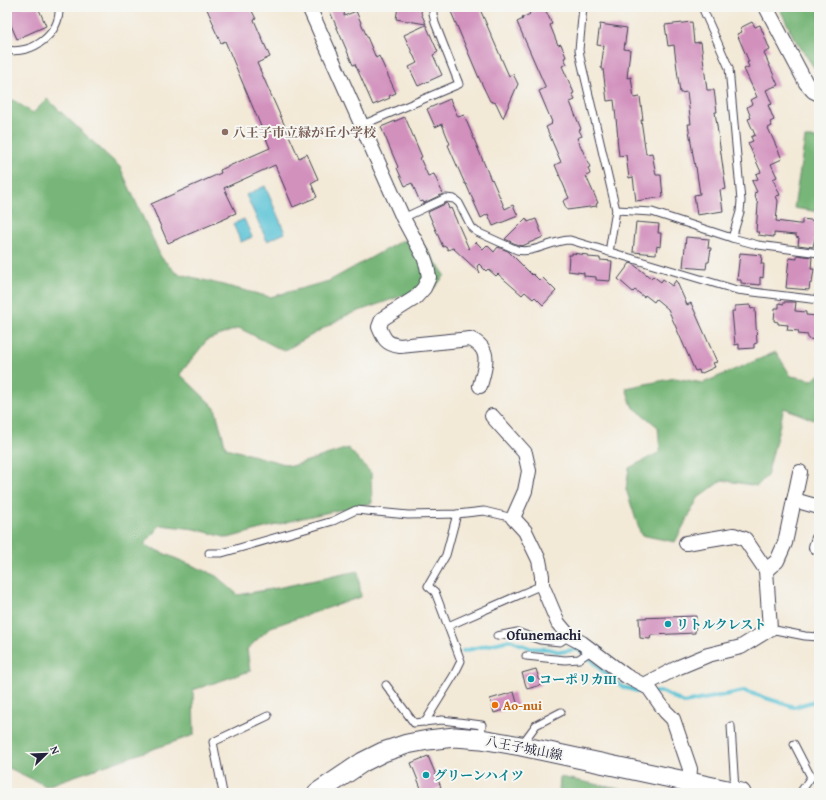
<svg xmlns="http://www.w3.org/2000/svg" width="826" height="800" viewBox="0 0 826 800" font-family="'Gentium Book Plus','Noto Serif JP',serif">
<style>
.forest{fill:#77b678;stroke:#4c6c5a}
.water{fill:#5ac3d6;stroke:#3e7288}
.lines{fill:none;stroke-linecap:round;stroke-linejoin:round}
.stream{stroke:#5ac3d6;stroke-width:4}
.building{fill:#d290bd}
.service-casing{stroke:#414052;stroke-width:9}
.minor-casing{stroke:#414052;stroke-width:16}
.secondary-casing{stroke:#414052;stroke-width:21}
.service{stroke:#fff;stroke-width:7}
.minor{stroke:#fff;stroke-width:14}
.secondary{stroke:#fff;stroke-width:19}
.education-dot{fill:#8d6e63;stroke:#f6f6f2;stroke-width:1.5}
.culture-dot{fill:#0f9aa8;stroke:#f6f6f2;stroke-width:1.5}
.food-dot{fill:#e8710a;stroke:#f6f6f2;stroke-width:1.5}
.labels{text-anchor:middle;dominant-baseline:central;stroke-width:4;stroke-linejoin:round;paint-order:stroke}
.education-label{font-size:13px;font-weight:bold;fill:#785e54;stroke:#f6f6f2;text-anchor:start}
.culture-label{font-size:13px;font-weight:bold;fill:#0d838f;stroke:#f6f6f2;text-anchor:start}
.food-label{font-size:13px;font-weight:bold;fill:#c56008;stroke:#f6f6f2;text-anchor:start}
.street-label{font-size:13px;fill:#22223b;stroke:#f6f6f2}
.neighbourhood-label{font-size:14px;font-weight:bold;fill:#22223b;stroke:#f6f6f2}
</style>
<rect width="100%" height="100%" fill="#f6f6f2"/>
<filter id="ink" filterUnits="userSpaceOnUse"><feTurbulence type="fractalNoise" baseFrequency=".025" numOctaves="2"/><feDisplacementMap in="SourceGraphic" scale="8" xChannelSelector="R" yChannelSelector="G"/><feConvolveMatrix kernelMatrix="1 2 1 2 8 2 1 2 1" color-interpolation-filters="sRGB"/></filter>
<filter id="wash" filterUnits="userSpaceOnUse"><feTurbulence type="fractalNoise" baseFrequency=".012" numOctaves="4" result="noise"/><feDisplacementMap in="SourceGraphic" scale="16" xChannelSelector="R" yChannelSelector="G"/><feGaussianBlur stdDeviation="0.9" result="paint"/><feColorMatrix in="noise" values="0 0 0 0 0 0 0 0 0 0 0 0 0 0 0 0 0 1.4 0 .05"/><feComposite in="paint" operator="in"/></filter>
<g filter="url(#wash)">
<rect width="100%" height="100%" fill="#f3e9d7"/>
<g class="forest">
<polygon points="779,7 819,7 819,70 815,69 794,38"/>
<polygon points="7,96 33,113 47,99 120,167 161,257 176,273 270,297 329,281 401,241 420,240 445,275 430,293 404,295 345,316 284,351 239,328 207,340 180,374 215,408 226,448 292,466 348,448 371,473 372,503 302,518 228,538 195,529 160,525 144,545 215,575 238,595 277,588 358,571 361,597 271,627 247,649 250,671 193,690 194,735 46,786 7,767"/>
<polygon points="805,138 819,138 819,212 794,208"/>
<polygon points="776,352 791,376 813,380 819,374 819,422 784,408 767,476 757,486 722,480 698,498 675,542 641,535 626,489 629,468 660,452 658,427 632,406 626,388 675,378 703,383"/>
<polygon points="560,777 639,793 559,793"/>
</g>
<g class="water">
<polygon points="265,186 285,233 267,241 246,195"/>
<polygon points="244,219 252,237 241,242 233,224"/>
</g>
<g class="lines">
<g class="stream">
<polyline points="463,651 510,640 530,648 549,649 560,652 578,649 604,672 623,687 644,693 646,693"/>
<polyline points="655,692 663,692 684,703 744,691 794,707 819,700"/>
</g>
</g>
<g id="blocks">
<g class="building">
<polygon points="7,7 38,7 46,26 17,39 7,16"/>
<polygon points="206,7 250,7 256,19 254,20 270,57 257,63 299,158 307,154 318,179 311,183 317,197 293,207 275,165 224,188 236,213 229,216 229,217 168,243 151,204 221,173 220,170 270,148 225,41 221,43 213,26 214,25"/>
<polygon points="328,7 345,7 344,16 356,11 376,58 379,56 396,93 389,96 390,98 373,105 355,64 353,65"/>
<polygon points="398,7 422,7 421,13 426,24 396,19"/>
<polygon points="449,7 479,7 509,76 513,74 518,84 503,118 496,103 490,101 479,78"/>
<polygon points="542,7 544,12 546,11 552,24 550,25 558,45 561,44 566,57 564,58 567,64 562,66 574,93 572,94 575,100 570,102 581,129 579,130 582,136 577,138 590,167 588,168 590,174 586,176 598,203 596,204 597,206 567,210 563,201 569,198 555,165 561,162 546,127 552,124 551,123 552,122 539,91 545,88 545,86 517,22 523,19 522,18 530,14 529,13"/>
<polygon points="692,22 694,43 701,42 707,90 714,90 717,112 715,112 726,189 720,190 723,211 697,215 694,195 700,194 696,167 695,167 688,124 691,124 687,92 680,93 674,45 668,46 665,25"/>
<polygon points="752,22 755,27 760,25 770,50 764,53 778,85 766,90 772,104 768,105 774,120 770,122 772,126 768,128 782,159 771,164 777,177 773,179 780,195 776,196 778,201 776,221 798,224 802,224 802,219 818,221 817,227 819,227 819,239 815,238 813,247 798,245 799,238 796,237 796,235 774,233 774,237 758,235 759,232 756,232 758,205 754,193 757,192 752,181 758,179 756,174 761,172 748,143 753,141 751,137 755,135 748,119 751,118 747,107 752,104 750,100 757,97 744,69 749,67 747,62 749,62 737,34 742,32 740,28"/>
<polygon points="600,24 627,28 624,49 630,50 627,78 631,77 634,98 640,97 643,120 641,120 646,154 652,153 656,175 661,175 663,197 636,201 633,177 629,178 626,155 619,156 617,137 618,137 614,100 607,101 603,69 601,68 604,46 597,45"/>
<polygon points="426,25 438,52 433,55 442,75 418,86 409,67 417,63 404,35"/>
<polygon points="450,99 458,117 464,115 491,180 492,179 505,209 513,205 518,216 493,226 488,214 481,218 466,184 465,184 448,145 450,144 442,124 435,127 427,109"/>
<polygon points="405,117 422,157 420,158 428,176 434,174 443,194 424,203 423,201 420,202 412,183 405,186 397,168 398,167 381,127"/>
<polygon points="447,203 449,209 451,208 469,249 476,242 483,249 487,245 494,252 498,247 508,251 532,275 533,274 540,281 543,278 556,291 543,305 535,297 533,299 525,292 522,295 498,274 496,276 488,269 486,271 479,264 477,266 480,273 453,248 448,250 446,246 443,247 428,212"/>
<polygon points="526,218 528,222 536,219 543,237 522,246 518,245 505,239"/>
<polygon points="636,222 659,224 658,233 661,233 660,247 657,246 656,254 633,252"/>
<polygon points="686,237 709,239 708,248 711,248 709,262 707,262 706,269 683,267"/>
<polygon points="572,253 588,255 588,257 600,258 600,260 612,261 610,281 596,280 596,277 584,276 584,273 568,271 569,255 572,255"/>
<polygon points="740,253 762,255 761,264 764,264 763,278 760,277 760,285 741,283 741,280 737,280"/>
<polygon points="797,255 812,257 811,269 814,269 812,283 810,283 809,290 786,288 789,258 797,259"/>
<polygon points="630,263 633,264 651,278 653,276 661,282 663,279 672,286 676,280 687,305 691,303 695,312 717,362 713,363 715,367 700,374 699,370 695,371 668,309 656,299 654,302 645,295 644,297 635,290 633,292 618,279"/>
<polygon points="784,302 796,302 795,311 806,312 806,315 817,316 816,323 819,324 819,340 808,339 808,335 798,334 799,331 787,330 788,325 778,324 778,322 774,321 775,308 779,308 779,303 784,304"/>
<polygon points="750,305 751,309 755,308 757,343 754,344 754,348 739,349 739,344 735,345 732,311 735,311 735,306"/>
<polygon points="696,616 695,633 651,635 650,639 640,638 639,618"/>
<polygon points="536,669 541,685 527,689 522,673"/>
<polygon points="514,692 518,706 494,713 490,699"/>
<polygon points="428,756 441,787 427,793 423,793 411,763"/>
</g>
</g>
</g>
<g filter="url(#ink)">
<use href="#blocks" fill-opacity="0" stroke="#414052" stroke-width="1"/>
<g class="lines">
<g class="service-casing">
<g id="service">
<polyline points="583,7 579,50 581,61 616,210 609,252"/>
<polyline points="702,7 729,68 741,201 740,212 732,238"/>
<path d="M7,50C32,55 61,34 59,7"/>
<polyline points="362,125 459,84 435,23 433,14 433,7"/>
<polyline points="616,210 652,212 732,238 758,245 819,253"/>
<path d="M403,218L446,198L454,199L459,203L472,228L477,232L517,250C534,254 552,240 570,240L737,290L819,300"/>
<polyline points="209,553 222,553 333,521 356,510 408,515 457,514 484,511 513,518"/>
<polyline points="448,626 542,585"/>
<polyline points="770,629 805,636 819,637"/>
<polyline points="497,636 517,632 540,640 560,642 569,636"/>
<polyline points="526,656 565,660 579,659 592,650"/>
<polyline points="386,685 414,723 442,720 482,725 481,739"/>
<polyline points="425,722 454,675 461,661 435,592 428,586 446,555 457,514"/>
<polyline points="731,726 735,790"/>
<polyline points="522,744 536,725 561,712"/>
<polyline points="794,744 811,777 800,793"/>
<polyline points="223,793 213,742 268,716"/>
</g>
</g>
<g class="minor-casing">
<g id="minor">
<path d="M309,7L403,218L424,257L427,266L429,277L424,288L415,298L382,319L379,327C384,339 386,344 400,346L470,339C493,349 485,367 480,386"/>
<polyline points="766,7 806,83 813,91 819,94"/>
<polyline points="492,416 525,453 529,471 525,491 513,518 525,531 539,560 542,576 542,585 558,623 569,636 582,643 626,676 649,688 665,711 673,719 690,769 689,782"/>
<polyline points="794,500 819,507"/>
<polyline points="816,547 819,538"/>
<polyline points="766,570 777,561 785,543 800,472"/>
<polyline points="644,685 679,667 708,655 741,647 770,629 766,570 745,539 734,535 686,543"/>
</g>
</g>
<g class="secondary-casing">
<polyline id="secondary" points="317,793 363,762 383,752 407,744 428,740 455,737 481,739 521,746 741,793"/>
</g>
<use href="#service" class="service"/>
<use href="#minor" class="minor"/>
<use href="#secondary" class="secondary"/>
</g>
</g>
<circle class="education-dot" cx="225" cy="132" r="4"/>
<g class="culture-dot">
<circle cx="668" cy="624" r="4"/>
<circle cx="531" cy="679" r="4"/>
<circle cx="426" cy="775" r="4"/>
</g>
<circle class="food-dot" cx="495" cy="705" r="4"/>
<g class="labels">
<g class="education-label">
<text x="233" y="132">八王子市立緑が丘小学校</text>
</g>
<g class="culture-label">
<text x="676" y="624">リトルクレスト</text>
<text x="539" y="679">コーポリカⅢ</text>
<text x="434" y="775">グリーンハイツ</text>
</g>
<g class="food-label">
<text x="503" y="705">Ao-nui</text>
</g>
<g class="street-label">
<text transform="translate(524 748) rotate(11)">八王子城山線</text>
</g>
<g class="neighbourhood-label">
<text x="544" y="635">Ofunemachi</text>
</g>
</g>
<rect width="826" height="800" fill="none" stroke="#f6f6f2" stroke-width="24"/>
<g transform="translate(46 754) rotate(67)" stroke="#f6f6f2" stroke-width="3" paint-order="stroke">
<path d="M0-3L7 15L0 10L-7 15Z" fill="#22223b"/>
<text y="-6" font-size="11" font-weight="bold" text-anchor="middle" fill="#22223b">N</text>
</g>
</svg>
